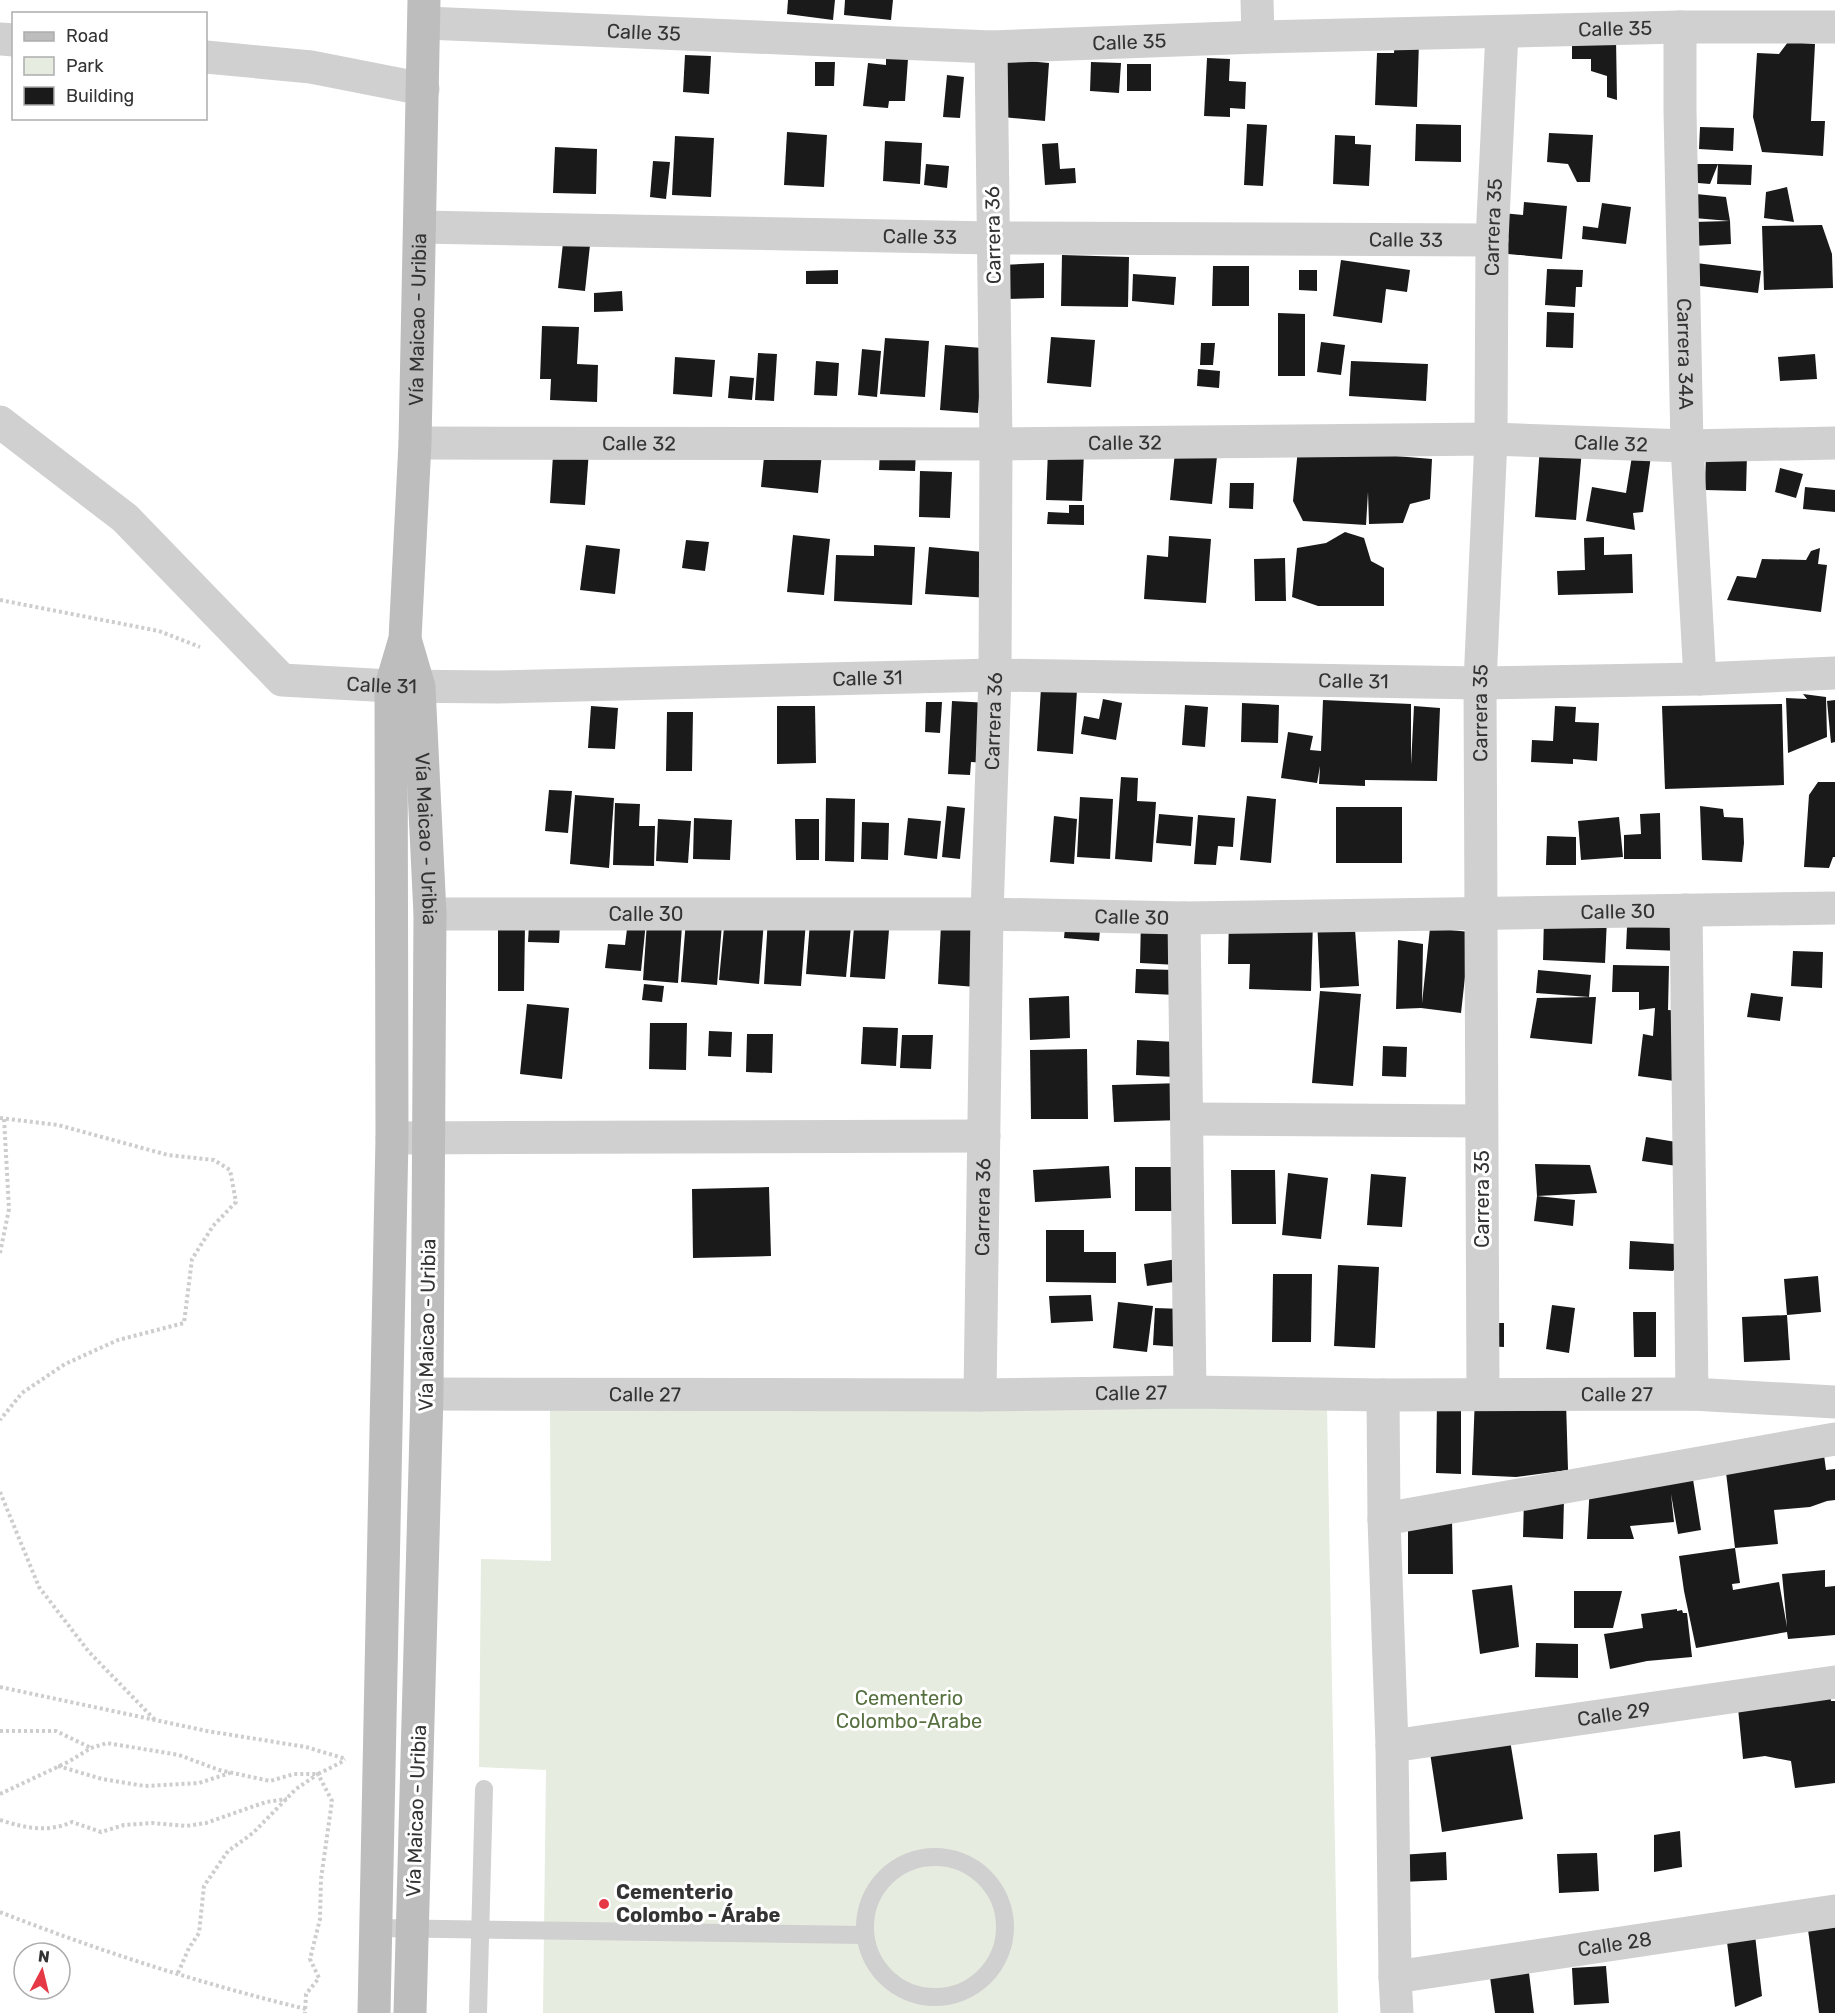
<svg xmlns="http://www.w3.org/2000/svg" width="1835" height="2013" viewBox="0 0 1835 2013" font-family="Rubik,sans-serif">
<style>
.green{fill:#e6ecdf}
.building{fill:#1a1a1a}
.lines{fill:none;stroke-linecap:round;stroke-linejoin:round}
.path{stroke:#cdcdcd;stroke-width:4;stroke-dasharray:3 3;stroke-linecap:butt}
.lane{stroke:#d0d0d0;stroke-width:18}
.street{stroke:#d0d0d0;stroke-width:33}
.secondary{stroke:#bdbdbd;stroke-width:33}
.poi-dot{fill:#e63946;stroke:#fff;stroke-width:2}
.labels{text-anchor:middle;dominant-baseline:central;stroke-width:6;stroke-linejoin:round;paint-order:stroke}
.street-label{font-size:20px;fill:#333;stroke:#fff}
.park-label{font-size:20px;fill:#56703f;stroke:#fff}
.poi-label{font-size:20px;font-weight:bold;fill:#333;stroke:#fff;text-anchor:start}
</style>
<rect width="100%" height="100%" fill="#fff"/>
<polygon class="green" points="550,1406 1327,1407 1338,2013 543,2013 546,1770 479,1767 481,1559 551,1561"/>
<g class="building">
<polygon points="788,0 835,0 833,20 787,14"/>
<polygon points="845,0 893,0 891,20 844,15"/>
<polygon points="1572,35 1616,38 1617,100 1607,97 1607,76 1591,71 1591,59 1572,59"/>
<polygon points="1395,40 1419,41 1417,107 1375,105 1377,53 1394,53"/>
<polygon points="1788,42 1815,44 1811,121 1825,121 1823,156 1762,152 1753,117 1757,53 1779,54"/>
<polygon points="685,55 711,56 709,94 683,92"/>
<polygon points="886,58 908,59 905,101 889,101 888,108 863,106 868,63 886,65"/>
<polygon points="1207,58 1230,59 1229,81 1246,82 1245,109 1230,108 1230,117 1204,116"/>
<polygon points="1006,59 1049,63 1045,121 1002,117"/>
<polygon points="815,62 835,62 834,86 815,86"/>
<polygon points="1091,62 1121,63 1119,93 1090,91"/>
<rect x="1127" y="64" width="24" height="27"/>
<polygon points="947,75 964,77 960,118 943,117"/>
<polygon points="1247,124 1267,125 1263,186 1244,185"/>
<polygon points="1416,124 1461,125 1461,162 1415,161"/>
<polygon points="1700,127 1734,128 1733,151 1699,149"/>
<polygon points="787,132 827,135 824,187 784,185"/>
<polygon points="1549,133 1593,135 1590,182 1577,182 1568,164 1547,162"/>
<polygon points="1335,135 1355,136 1355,144 1371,145 1369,186 1333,184"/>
<polygon points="675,136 714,138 711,197 672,195"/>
<polygon points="885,141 922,143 920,184 883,181"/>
<polygon points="1058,143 1060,169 1075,168 1076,183 1045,185 1042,144"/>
<polygon points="555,147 597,149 596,194 553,193"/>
<polygon points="653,161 670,162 666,199 650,197"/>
<polygon points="926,164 949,166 947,188 924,185"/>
<polygon points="1686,164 1718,164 1710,184 1686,182"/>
<polygon points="1718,164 1752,165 1751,185 1717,184"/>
<polygon points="1787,187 1794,222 1764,218 1766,192"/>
<polygon points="1696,194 1726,197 1730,221 1731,244 1693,246 1693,222 1730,221 1694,218"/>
<polygon points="1524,202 1567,206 1562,259 1498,253 1502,213 1523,215"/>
<polygon points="1602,203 1631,207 1626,244 1582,239 1583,226 1598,228"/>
<polygon points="1822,225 1832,254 1833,288 1764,290 1762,226"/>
<polygon points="563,243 590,245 585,291 558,288"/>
<polygon points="1062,255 1129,257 1128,307 1061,306"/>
<polygon points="1341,260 1410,270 1407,292 1386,289 1382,323 1333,316"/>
<polygon points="1044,263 1044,298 1003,299 1001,265"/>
<polygon points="1696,263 1761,271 1758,293 1692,285"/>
<polygon points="1213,266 1249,266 1249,306 1212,306"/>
<polygon points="1547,269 1583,270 1582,287 1576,287 1575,307 1545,305"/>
<polygon points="838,270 838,284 806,284 806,271"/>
<polygon points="1299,270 1317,270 1317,291 1299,290"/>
<polygon points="1133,274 1176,277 1174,305 1132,301"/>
<polygon points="622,291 623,311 594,312 594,293"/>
<polygon points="1547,312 1574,313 1573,348 1546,347"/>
<polygon points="1278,313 1305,314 1305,376 1278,376"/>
<polygon points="542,326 579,327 577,364 598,365 597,402 550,400 551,379 540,379"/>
<polygon points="1051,337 1095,340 1091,387 1047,383"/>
<polygon points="885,338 929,341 925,397 880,394"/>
<polygon points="1321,342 1345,345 1341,375 1317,372"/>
<polygon points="1201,343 1215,343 1213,365 1200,365"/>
<polygon points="945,345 982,348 978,413 940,410"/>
<polygon points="862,349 881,351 877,397 858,395"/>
<polygon points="758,353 777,354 774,401 755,400"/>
<polygon points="1815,354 1817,379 1780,381 1778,357"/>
<polygon points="675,357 715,360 712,397 673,394"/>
<polygon points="816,361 839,363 837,396 814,395"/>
<polygon points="1351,361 1428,364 1426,401 1349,396"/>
<polygon points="1198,369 1220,371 1219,388 1197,386"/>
<polygon points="730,376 754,378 752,400 728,398"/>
<polygon points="1540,446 1582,449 1576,520 1535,517"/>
<polygon points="765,447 822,453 818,493 761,487"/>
<polygon points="1218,447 1212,504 1170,500 1175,452"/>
<polygon points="1298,448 1432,459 1430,499 1410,504 1403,523 1369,524 1368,492 1366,525 1303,521 1293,501"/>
<polygon points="880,449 916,451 915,471 879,470"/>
<polygon points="1652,449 1643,512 1633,513 1635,530 1586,521 1592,487 1626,493 1633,450"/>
<polygon points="589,450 585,505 550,503 553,455"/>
<polygon points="1048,451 1084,452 1082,501 1046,500"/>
<polygon points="1706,453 1747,454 1746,491 1705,490"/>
<polygon points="1780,468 1803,474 1796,498 1775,492"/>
<polygon points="920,471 952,472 950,518 919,517"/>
<polygon points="1230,483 1254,483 1253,509 1229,508"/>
<polygon points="1805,487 1835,490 1835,512 1803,509"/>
<polygon points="1069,505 1084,505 1084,525 1047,524 1048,512 1069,513"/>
<polygon points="1345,532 1364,538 1371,561 1384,568 1384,606 1318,606 1292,597 1297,548 1326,543"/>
<polygon points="793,535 830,539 824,595 787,592"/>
<polygon points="1169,536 1211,539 1206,603 1144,599 1147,555 1168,557"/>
<polygon points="1604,537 1604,555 1632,554 1633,593 1558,595 1557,571 1585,570 1584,538"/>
<polygon points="686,540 709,542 705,571 682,568"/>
<polygon points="586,545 620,549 615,594 580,590"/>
<polygon points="874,545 915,547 912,605 834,601 836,555 874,556"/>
<polygon points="929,547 994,553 990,598 925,594"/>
<polygon points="1820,548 1818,564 1827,565 1821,612 1727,600 1737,576 1756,578 1762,559 1806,560 1811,551"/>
<polygon points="1285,558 1286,601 1255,601 1254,559"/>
<polygon points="1041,688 1077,690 1073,754 1037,751"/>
<polygon points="1803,694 1826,697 1827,737 1788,753 1786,698 1807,699"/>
<polygon points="1103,699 1122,703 1116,740 1081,734 1084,716 1099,719"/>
<polygon points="1323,700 1411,704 1411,765 1414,706 1440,708 1437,781 1365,780 1365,786 1319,784 1320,766 1317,783 1281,778 1288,732 1313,736 1310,750 1321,751"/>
<polygon points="1835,700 1835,742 1831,743 1827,701"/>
<polygon points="952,701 990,703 987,763 971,762 970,775 948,774"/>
<polygon points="926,702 942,702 940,733 925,732"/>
<polygon points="1242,703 1279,705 1278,743 1241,742"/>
<polygon points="1782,704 1784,785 1665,789 1662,706"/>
<polygon points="1185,705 1208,707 1205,747 1182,745"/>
<polygon points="591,706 618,708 615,749 588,748"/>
<polygon points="777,706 815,706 816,763 777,764"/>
<polygon points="1555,706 1576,707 1575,722 1599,723 1597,761 1573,759 1573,764 1531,762 1532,740 1553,741"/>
<polygon points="667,712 693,712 692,771 666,771"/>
<polygon points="1121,777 1138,778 1137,801 1156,802 1152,862 1115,859"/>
<polygon points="1818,782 1835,782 1835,857 1833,857 1829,868 1804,867 1809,795"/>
<polygon points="549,790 572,791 568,833 545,831"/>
<polygon points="575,795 614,798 609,868 570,864"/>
<polygon points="1247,796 1276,799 1271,863 1240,860"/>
<polygon points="1080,797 1113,799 1110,859 1077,857"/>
<polygon points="826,798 855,799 854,862 825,861"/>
<polygon points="615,803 640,804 639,826 655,826 654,866 613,865"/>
<polygon points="947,806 965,808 960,859 942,857"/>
<polygon points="1700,806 1723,809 1724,817 1743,818 1744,843 1742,862 1702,860"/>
<rect x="1336" y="807" width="66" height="56"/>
<polygon points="1660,813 1661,859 1624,859 1624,835 1641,834 1640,814"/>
<polygon points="1159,814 1193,817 1191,846 1156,843"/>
<polygon points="1198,815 1235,818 1233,847 1218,846 1216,865 1194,864"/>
<polygon points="1054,816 1077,819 1074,864 1050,862"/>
<polygon points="1619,817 1623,857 1581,860 1578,821"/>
<polygon points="694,818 732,820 730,860 693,859"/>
<polygon points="908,818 941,821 937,859 904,855"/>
<polygon points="658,819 691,821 688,863 656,861"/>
<polygon points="795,819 819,819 819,860 796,860"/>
<polygon points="862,822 889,823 888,860 861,859"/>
<polygon points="1547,836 1576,837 1576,865 1546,865"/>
<polygon points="1354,915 1359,986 1320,988 1317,917"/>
<polygon points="1544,916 1607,918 1605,963 1543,960"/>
<polygon points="725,917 764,921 759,984 719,980"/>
<polygon points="1066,917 1101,920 1099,941 1064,938"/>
<polygon points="768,918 806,921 801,986 764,984"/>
<polygon points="1229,918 1313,920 1311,991 1249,989 1250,964 1228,964"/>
<polygon points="686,920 722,924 717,985 681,982"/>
<polygon points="1141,920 1179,921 1177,965 1140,963"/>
<polygon points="628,921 646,922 641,971 605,968 608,944 625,945"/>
<polygon points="647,922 682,926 678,983 643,980"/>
<polygon points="810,922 851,926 846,977 806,974"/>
<polygon points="498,924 525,925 524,991 498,991"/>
<polygon points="529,925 560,926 559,943 528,942"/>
<polygon points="941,925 980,927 976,987 938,984"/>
<polygon points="854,927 889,930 885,979 850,977"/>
<polygon points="1627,927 1683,928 1682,951 1626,949"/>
<polygon points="1430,928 1470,932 1461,1013 1421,1008 1396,1009 1398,940 1423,944 1422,1003"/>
<polygon points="1793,951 1823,952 1822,988 1791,986"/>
<polygon points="1613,965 1669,966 1668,1010 1682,1011 1674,1081 1638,1076 1643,1034 1653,1036 1655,1008 1639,1010 1639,992 1612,992"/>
<polygon points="1136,969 1176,970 1175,995 1135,993"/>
<polygon points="1538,970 1591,975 1589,997 1536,993"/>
<polygon points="644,984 664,986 662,1002 642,1000"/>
<polygon points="1320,991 1361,994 1353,1086 1312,1083"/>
<polygon points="1751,993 1783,997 1780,1021 1747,1017"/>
<polygon points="1069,996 1070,1038 1030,1040 1029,998"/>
<polygon points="1596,997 1592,1044 1530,1038 1537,998"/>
<polygon points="527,1004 569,1008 562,1079 520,1074"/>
<polygon points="650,1023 687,1023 686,1070 649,1069"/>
<polygon points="863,1027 898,1028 896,1066 861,1064"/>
<polygon points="709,1031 732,1032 731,1057 708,1056"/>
<polygon points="747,1034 773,1034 772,1073 746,1072"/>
<polygon points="902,1035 933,1035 931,1069 900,1068"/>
<polygon points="1137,1040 1176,1042 1175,1077 1136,1075"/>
<polygon points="1383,1046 1407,1047 1406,1077 1382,1076"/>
<polygon points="1087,1049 1088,1119 1031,1119 1030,1050"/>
<polygon points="1182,1083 1183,1120 1114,1122 1112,1085"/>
<polygon points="1646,1137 1688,1144 1684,1167 1642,1161"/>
<polygon points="1535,1164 1590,1165 1597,1193 1537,1196 1575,1200 1573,1226 1534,1221 1537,1196"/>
<polygon points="1109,1166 1111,1198 1035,1202 1033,1170"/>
<rect x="1135" y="1167" width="50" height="44"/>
<polygon points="1231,1170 1275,1170 1276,1224 1232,1224"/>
<polygon points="1288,1173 1328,1178 1321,1239 1282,1235"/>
<polygon points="1371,1174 1406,1177 1402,1227 1367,1225"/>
<polygon points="769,1187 771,1256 693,1258 692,1189"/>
<polygon points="1046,1230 1084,1230 1084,1252 1116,1252 1116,1283 1046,1282"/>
<polygon points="1630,1241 1690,1245 1673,1271 1629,1269"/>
<polygon points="1184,1258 1187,1280 1147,1286 1144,1264"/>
<polygon points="1338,1265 1379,1267 1375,1348 1334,1346"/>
<polygon points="1273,1274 1312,1274 1311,1342 1272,1342"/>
<polygon points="1818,1276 1821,1312 1787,1315 1784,1279"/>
<polygon points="1091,1295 1093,1321 1051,1323 1049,1296"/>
<polygon points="1118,1302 1153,1306 1147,1352 1113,1348"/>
<polygon points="1552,1305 1575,1308 1569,1353 1546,1349"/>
<polygon points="1155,1308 1183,1309 1181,1347 1153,1345"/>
<polygon points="1633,1312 1656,1312 1656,1357 1634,1357"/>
<polygon points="1787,1315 1790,1360 1744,1362 1742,1317"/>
<polygon points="1484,1323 1504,1323 1504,1347 1484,1346"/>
<polygon points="1475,1396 1566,1401 1568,1470 1516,1477 1472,1475"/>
<polygon points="1437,1398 1461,1398 1461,1474 1436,1473"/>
<polygon points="1824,1455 1826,1470 1835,1469 1835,1500 1827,1501 1810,1507 1774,1510 1778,1544 1735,1548 1725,1464"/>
<polygon points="1692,1473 1701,1530 1678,1534 1671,1494 1674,1522 1630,1526 1634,1539 1587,1539 1590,1483"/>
<polygon points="1524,1499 1564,1499 1563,1539 1523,1537"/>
<polygon points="1408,1519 1452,1519 1453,1574 1408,1574"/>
<polygon points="1735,1548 1740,1583 1732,1584 1733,1590 1779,1582 1787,1627 1782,1574 1825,1570 1825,1587 1835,1586 1835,1635 1788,1639 1787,1632 1696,1648 1684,1591 1679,1556"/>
<polygon points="1512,1585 1519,1647 1480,1654 1472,1590"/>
<polygon points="1574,1591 1622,1591 1613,1628 1574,1628"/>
<polygon points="1677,1609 1677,1611 1682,1610 1683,1613 1687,1613 1692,1657 1647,1661 1610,1669 1604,1634 1643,1628 1641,1614"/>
<polygon points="1536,1643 1578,1644 1578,1678 1535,1677"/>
<polygon points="1829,1687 1831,1701 1835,1701 1835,1783 1795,1788 1791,1761 1765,1756 1743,1759 1738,1708"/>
<polygon points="1509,1734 1523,1819 1442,1832 1429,1746"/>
<polygon points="1680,1831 1682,1867 1654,1872 1654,1835"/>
<polygon points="1446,1852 1447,1880 1401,1882 1400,1855"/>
<polygon points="1597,1853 1599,1891 1559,1893 1557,1854"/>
<polygon points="1807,1922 1835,1922 1835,2013 1819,2013"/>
<polygon points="1755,1935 1762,1996 1735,2007 1727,1942"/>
<polygon points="1528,1965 1534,2013 1495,2013 1489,1970"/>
<polygon points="1606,1966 1609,2003 1574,2005 1572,1968"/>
</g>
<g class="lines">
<g class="path">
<polyline points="0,600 159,631 200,647"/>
<polyline points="0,1118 58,1125 168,1155 214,1160 230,1170 236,1202 213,1226 192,1259 184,1323 118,1340 65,1364 22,1393 0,1420"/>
<polyline points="0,1253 9,1209 4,1118"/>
<polyline points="0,1492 39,1587 89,1652 155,1720"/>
<polyline points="0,1687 207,1731 306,1747 346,1759"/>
<polyline points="0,1731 56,1731 91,1748"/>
<polyline points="58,1766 102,1779 145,1786 199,1783 230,1773"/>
<polyline points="0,1794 68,1762 91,1748 107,1743 179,1755 219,1770 270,1781 294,1774 318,1774 340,1763 345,1759"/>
<path d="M0,1820C25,1828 47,1833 72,1822L101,1832L124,1825L153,1823L186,1826L206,1823L266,1802L287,1799"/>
<path d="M0,1912C99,1951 202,1984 306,2009"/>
<polyline points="178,1973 189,1948 199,1933 204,1886 228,1851 253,1833 296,1789 318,1774 332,1801 321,1879 320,1919 310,1959 319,1978 306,1994 305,2013"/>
</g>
<g class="lane">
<circle cx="935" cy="1927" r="70"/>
<polyline points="376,1928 864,1935"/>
<polyline points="478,2013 484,1789"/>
</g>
<g class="street">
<polyline points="1257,0 1258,37"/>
<path id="s1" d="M425,23L991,47L1258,37L1680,27H1835"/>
<path id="s2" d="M1680,27V111L1687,446L1700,679"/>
<polyline points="0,39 14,40"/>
<polyline points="206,57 311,67 423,89"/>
<path id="s3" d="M420,227L992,238L1492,240"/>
<path id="s4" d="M0,422L125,518L282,680L391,686L497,687L995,675L1480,683L1700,679L1835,673"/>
<path id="s5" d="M415,443L996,444L1491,439L1687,446L1835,443"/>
<polyline points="1686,910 1692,1394"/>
<path id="s6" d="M430,914H987L1184,918L1835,908"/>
<polyline points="1184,918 1190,1392"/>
<polyline points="1187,1119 1481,1121"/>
<polyline points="392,1138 984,1136"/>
<path id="s7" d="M427,1394L980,1395L1190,1392L1383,1395L1692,1394L1835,1402"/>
<path id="s8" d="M1483,1394L1480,683L1491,439L1492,240L1502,32"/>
<path id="s9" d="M980,1395L987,914L995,675L996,444L991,47"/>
<polyline points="1383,1395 1384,1519 1392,1746 1395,1977 1397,2013"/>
<polyline points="1384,1519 1835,1439"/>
<path id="s10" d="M1392,1746L1835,1682"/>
<path id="s11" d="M1395,1977L1835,1911"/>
</g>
<g class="secondary">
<path id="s12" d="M405,639L419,687L430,914L427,1394L410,2013"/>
<path id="s13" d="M374,2013L392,1138L391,686L405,639L415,443L424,0"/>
</g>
</g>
<circle class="poi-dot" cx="604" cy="1904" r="6"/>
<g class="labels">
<g class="street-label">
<text stroke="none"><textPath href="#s1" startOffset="1191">Calle 35</textPath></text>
<text stroke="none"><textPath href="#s1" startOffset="219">Calle 35</textPath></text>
<text stroke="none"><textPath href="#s1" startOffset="705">Calle 35</textPath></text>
<text stroke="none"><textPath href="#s8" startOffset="1167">Carrera 35</textPath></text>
<text transform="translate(993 235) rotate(-91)">Carrera 36</text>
<text stroke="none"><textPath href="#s3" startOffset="500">Calle 33</textPath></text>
<text stroke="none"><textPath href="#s3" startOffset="986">Calle 33</textPath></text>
<text stroke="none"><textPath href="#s13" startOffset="1696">Vía Maicao - Uribia</textPath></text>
<text stroke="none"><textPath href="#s2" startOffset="327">Carrera 34A</textPath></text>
<text stroke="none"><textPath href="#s5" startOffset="224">Calle 32</textPath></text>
<text stroke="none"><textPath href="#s5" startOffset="710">Calle 32</textPath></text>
<text stroke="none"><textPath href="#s5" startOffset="1196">Calle 32</textPath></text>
<text stroke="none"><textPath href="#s4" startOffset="969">Calle 31</textPath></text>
<text stroke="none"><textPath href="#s4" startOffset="1455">Calle 31</textPath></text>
<text stroke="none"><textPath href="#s4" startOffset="483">Calle 31</textPath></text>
<text stroke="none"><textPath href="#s8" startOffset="681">Carrera 35</textPath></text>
<text stroke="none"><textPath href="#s9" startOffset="674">Carrera 36</textPath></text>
<text stroke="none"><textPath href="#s12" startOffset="202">Vía Maicao - Uribia</textPath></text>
<text stroke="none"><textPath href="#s6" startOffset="1188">Calle 30</textPath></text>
<text stroke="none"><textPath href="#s6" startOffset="216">Calle 30</textPath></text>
<text stroke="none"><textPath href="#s6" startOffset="702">Calle 30</textPath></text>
<text transform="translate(1482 1199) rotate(-90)">Carrera 35</text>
<text stroke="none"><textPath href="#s9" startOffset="188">Carrera 36</textPath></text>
<text transform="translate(427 1325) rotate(-89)">Vía Maicao - Uribia</text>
<text stroke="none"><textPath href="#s7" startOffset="704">Calle 27</textPath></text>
<text stroke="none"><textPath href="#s7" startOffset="1190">Calle 27</textPath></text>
<text stroke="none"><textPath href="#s7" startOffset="218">Calle 27</textPath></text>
<text stroke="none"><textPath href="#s10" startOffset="224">Calle 29</textPath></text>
<text transform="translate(416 1811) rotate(-88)">Vía Maicao - Uribia</text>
<text stroke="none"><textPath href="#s11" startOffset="222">Calle 28</textPath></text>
</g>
<g class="park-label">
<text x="909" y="1698">Cementerio<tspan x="909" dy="23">Colombo-Arabe</tspan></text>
</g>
<g class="poi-label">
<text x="616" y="1892">Cementerio<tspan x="616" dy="23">Colombo - Árabe</tspan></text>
</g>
</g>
<rect x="12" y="12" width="195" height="108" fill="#ffffff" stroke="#adadad" stroke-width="1.5"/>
<rect x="24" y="32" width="30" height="9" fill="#bdbdbd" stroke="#adadad" stroke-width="1.5"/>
<text x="66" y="42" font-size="18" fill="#333333">Road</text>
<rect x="24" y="57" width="30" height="18" fill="#e6ecdf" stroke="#adadad" stroke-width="1.5"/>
<text x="66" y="72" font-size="18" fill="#333333">Park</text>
<rect x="24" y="87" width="30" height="18" fill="#1a1a1a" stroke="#adadad" stroke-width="1.5"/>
<text x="66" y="102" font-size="18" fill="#333333">Building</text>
<g transform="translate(42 1971) rotate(7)"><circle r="28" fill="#ffffff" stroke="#adadad" stroke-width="1.5"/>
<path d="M0-4.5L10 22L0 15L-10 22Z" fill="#e63946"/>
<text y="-9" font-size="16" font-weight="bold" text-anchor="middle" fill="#333333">N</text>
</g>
</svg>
